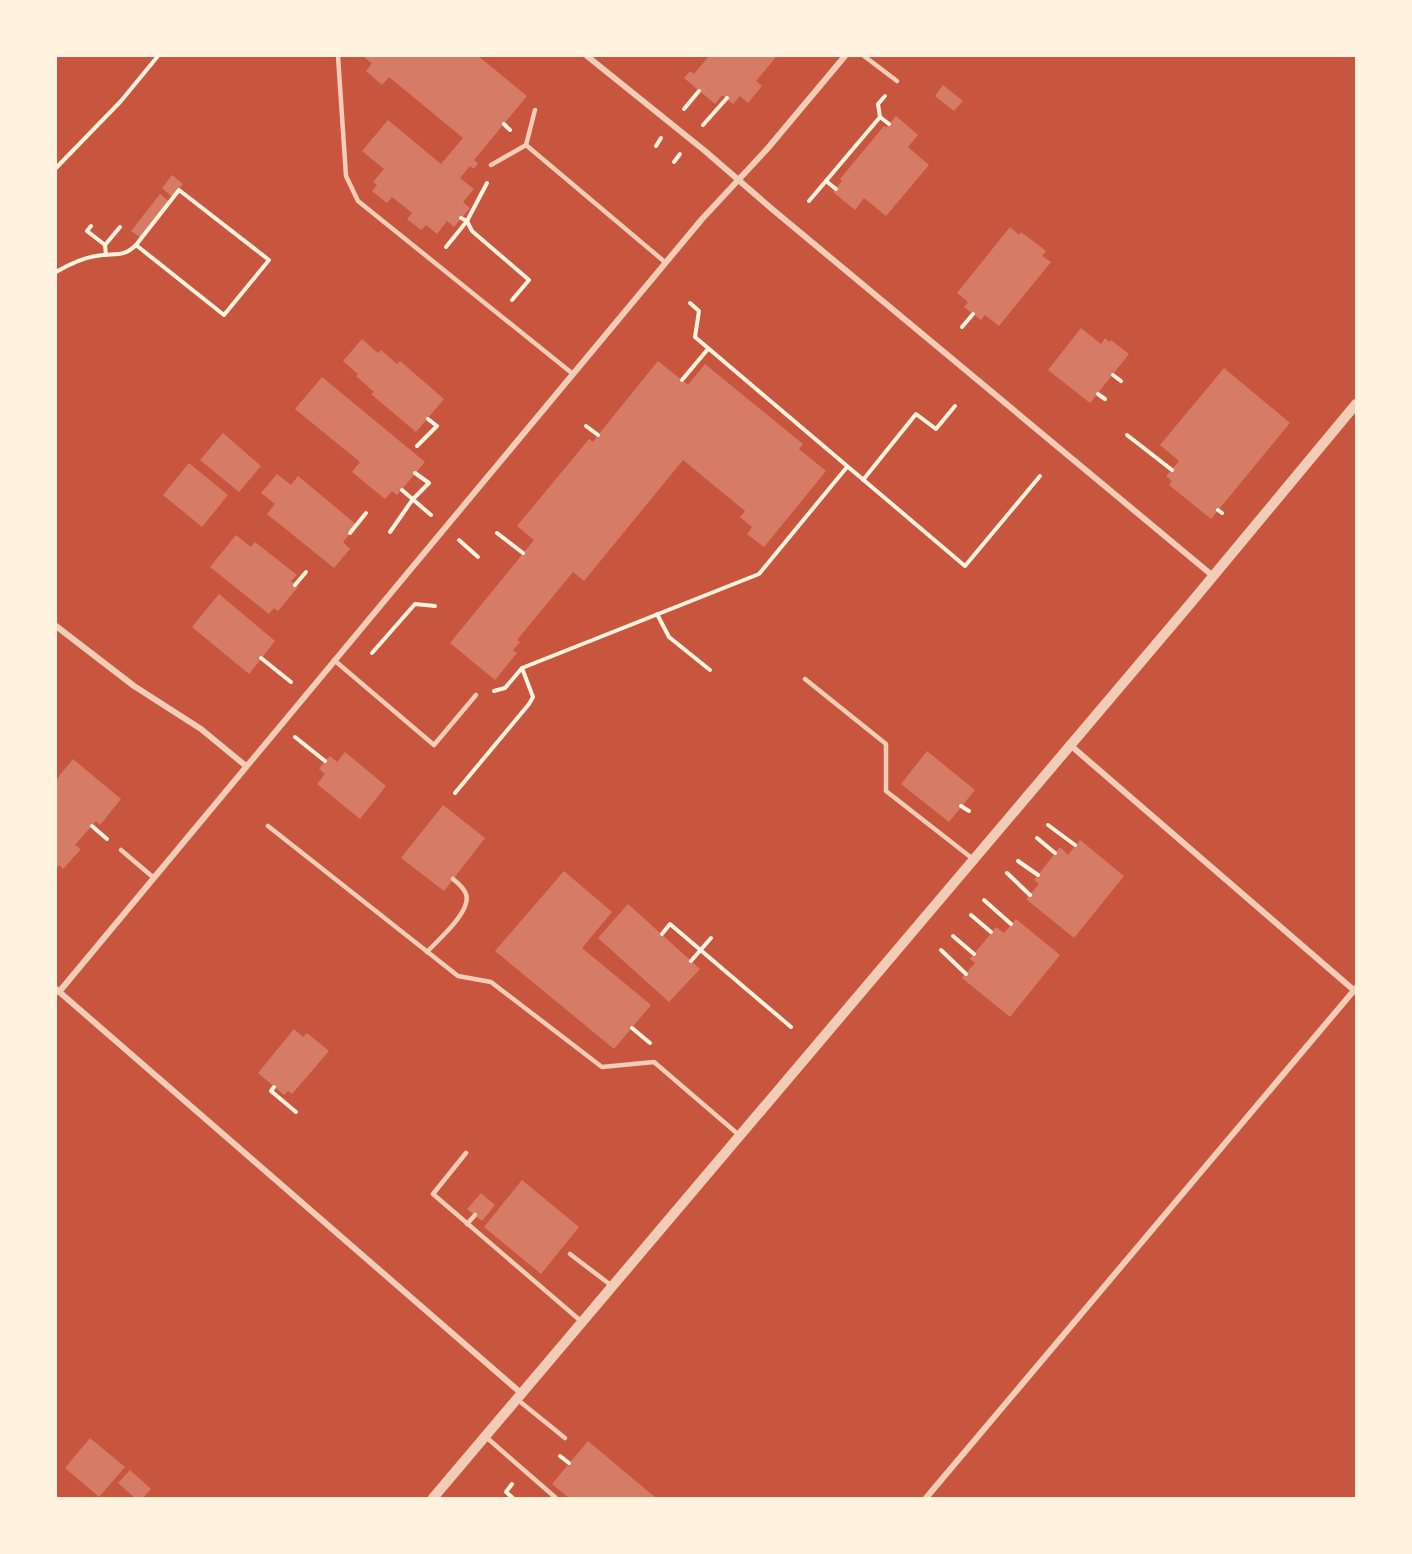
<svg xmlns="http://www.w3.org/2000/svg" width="1412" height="1554" viewBox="0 0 1412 1554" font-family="'DM Sans',sans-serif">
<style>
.building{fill:#d67c66}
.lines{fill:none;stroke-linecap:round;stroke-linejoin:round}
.path{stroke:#fff3e0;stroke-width:4}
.service{stroke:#f1ccb7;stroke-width:4.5}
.minor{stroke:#f1ccb7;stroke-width:6}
.tertiary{stroke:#f1ccb7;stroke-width:10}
</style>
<rect width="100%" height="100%" fill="#c8553d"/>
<g class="building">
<polygon points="362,56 478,56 527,96 474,160 478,163 474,169 470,166 460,178 474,189 463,202 470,208 454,227 447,221 437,234 426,225 421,230 407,219 412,213 392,197 387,203 372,191 377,185 373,182 384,169 362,151 388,120 441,164 463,138 389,77 382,85 366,71 372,63"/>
<polygon points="709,56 777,56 756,81 762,86 748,103 740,96 733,104 722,95 715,104 684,78 690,71 694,74"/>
<polygon points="943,85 963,101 954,111 935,96"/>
<polygon points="896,116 918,135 908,147 929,165 886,216 864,198 855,210 833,192 842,181 840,179 884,126 886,128"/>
<polygon points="172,175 183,184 172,197 162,188"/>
<polygon points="160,194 170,202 141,238 131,231"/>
<polygon points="1010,227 1019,235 1021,232 1046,251 1042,256 1051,262 999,326 985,315 981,320 964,307 968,302 957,293"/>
<polygon points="1081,328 1101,344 1105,338 1109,342 1111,340 1129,354 1090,403 1048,370"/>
<polygon points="362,339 378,353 381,350 397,364 400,361 444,399 416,432 371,394 374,392 356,376 358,374 343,361"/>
<polygon points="658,361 688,385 705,364 803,444 799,449 826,471 764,547 747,534 752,527 740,517 745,511 683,460 584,581 573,572 517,640 520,642 513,650 517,653 495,680 450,643 534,540 517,526 589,439 593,442 598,435"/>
<polygon points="1224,368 1290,423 1211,519 1169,485 1172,481 1166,476 1179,461 1160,445"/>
<polygon points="322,377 425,462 397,495 392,491 385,499 352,472 360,462 295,409"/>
<polygon points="223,433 261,466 239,492 200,460"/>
<polygon points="189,463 228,495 202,527 163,495"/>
<polygon points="277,474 291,485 298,476 357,525 343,542 350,549 334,568 267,514 275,504 261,493"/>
<polygon points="236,535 251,547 255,542 297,575 291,581 298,587 278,611 274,608 269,614 210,567"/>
<polygon points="219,594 275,641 249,674 192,627"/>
<polygon points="927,751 975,790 949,822 901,784"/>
<polygon points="345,752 386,786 360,819 317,784 325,774 319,769 325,761 330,756 337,762"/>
<polygon points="73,759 121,799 100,825 96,821 75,845 81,849 63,869 59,865 56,869 56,780"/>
<polygon points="443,805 485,838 444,891 401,858"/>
<polygon points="1080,840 1124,876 1074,938 1026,899 1039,884 1034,880 1060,847 1068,855"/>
<polygon points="564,871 612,912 582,948 651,1005 614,1049 495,951"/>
<polygon points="628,904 700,969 669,1002 598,938"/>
<polygon points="1016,919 1060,955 1010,1017 962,978 975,963 970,959 996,927 1004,933"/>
<polygon points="294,1029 303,1037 307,1033 329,1051 292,1094 288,1091 284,1095 258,1073"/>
<polygon points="522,1180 579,1227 541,1274 484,1227"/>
<polygon points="481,1193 495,1205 482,1221 467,1209"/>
<polygon points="90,1438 125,1467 99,1497 65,1468"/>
<polygon points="588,1441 656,1498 569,1498 552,1484"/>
<polygon points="130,1470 151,1489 143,1498 135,1498 118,1483"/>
</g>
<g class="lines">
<g class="path">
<polyline points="684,109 699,91"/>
<polyline points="880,117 878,104 885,96"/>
<polyline points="504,124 510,130"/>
<polyline points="703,125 727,98"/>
<polyline points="656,146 661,138"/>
<polyline points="674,162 680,154"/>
<polyline points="56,168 121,101 158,56"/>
<polyline points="826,181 836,189"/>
<polygon points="179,190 269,260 224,315 136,245"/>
<polyline points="809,201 880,117 889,124"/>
<polyline points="461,218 467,221 472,231 529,280 512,300"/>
<polyline points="91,226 87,231 105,245 106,255"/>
<polyline points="105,245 120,227"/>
<polyline points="446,247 467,221 487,183"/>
<path d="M56,272C68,265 82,258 96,256C113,252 122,259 136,245"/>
<polyline points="690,303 699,311 695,337 965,566 1040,476"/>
<polyline points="962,327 973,314"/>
<polyline points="1113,375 1121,381"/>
<polyline points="682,380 708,349"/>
<polyline points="1098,394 1105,399"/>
<polyline points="586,426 598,435"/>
<polyline points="1127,435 1172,470"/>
<polyline points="417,446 437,426 428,419"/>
<polyline points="863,480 916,414 936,429 955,406"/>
<polyline points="402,490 431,515"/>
<polyline points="1218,510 1222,513"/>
<polyline points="390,532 413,499 429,483 415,473"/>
<polyline points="350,533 366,513"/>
<polyline points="497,533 523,553"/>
<polyline points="459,540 478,557"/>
<polyline points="295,585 306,572"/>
<polyline points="657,614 669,637 710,670"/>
<polyline points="372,653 415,604 435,606"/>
<polyline points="261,658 291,682"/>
<polyline points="494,691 505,688 522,668 759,574 847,467"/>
<polyline points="295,737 325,761"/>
<polyline points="455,793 529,704 533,697 522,668"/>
<polyline points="961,806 969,811"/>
<polyline points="1048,825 1075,845"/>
<polyline points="92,826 107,839"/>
<polyline points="1037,838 1055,853"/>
<polyline points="1018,861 1038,875"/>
<polyline points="1007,873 1030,895"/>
<polyline points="984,900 1011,924"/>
<polyline points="971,915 991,932"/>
<polyline points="662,934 670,924 791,1027"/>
<polyline points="953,936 974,954"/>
<polyline points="941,950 966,974"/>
<polyline points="691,961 711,938"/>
<polyline points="632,1028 650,1043"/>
<polyline points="274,1087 271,1091 296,1112"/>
<polyline points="560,1456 569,1463"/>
<polyline points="512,1484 506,1492 513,1498"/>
</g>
<g class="service">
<polyline points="338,56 346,176 358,201 573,374"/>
<polyline points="864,56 897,81"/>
<polyline points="526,145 666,263"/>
<polyline points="491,165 526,145 535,110"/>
<polyline points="334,660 434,745 476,695"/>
<polyline points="805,679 886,744 886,791 973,859"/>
<polyline points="268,826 458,976 491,982 602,1067 654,1062 739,1135"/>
<polyline points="121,850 154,878"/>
<path d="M427,952C438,940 472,911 466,894C464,888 458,883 453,879"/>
<polyline points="466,1153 433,1194 582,1322"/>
<polyline points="467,1224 475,1215"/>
<polyline points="570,1254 612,1286"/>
<polyline points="518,1400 565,1438"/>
<polyline points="486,1437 556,1498"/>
</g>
<g class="minor">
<polyline points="587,56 705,151 772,209 1213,576"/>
<polyline points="56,626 134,686 201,729 246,766"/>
<polyline points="1069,744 1356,992"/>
<polyline points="56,989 521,1393"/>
<polyline points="59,992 702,219 768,148 845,56"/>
<polyline points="926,1498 1356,988"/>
</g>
<polyline class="tertiary" points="433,1498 1190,604 1356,404"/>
</g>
<rect width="1412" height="1554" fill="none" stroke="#fff3e0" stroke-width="114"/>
</svg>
